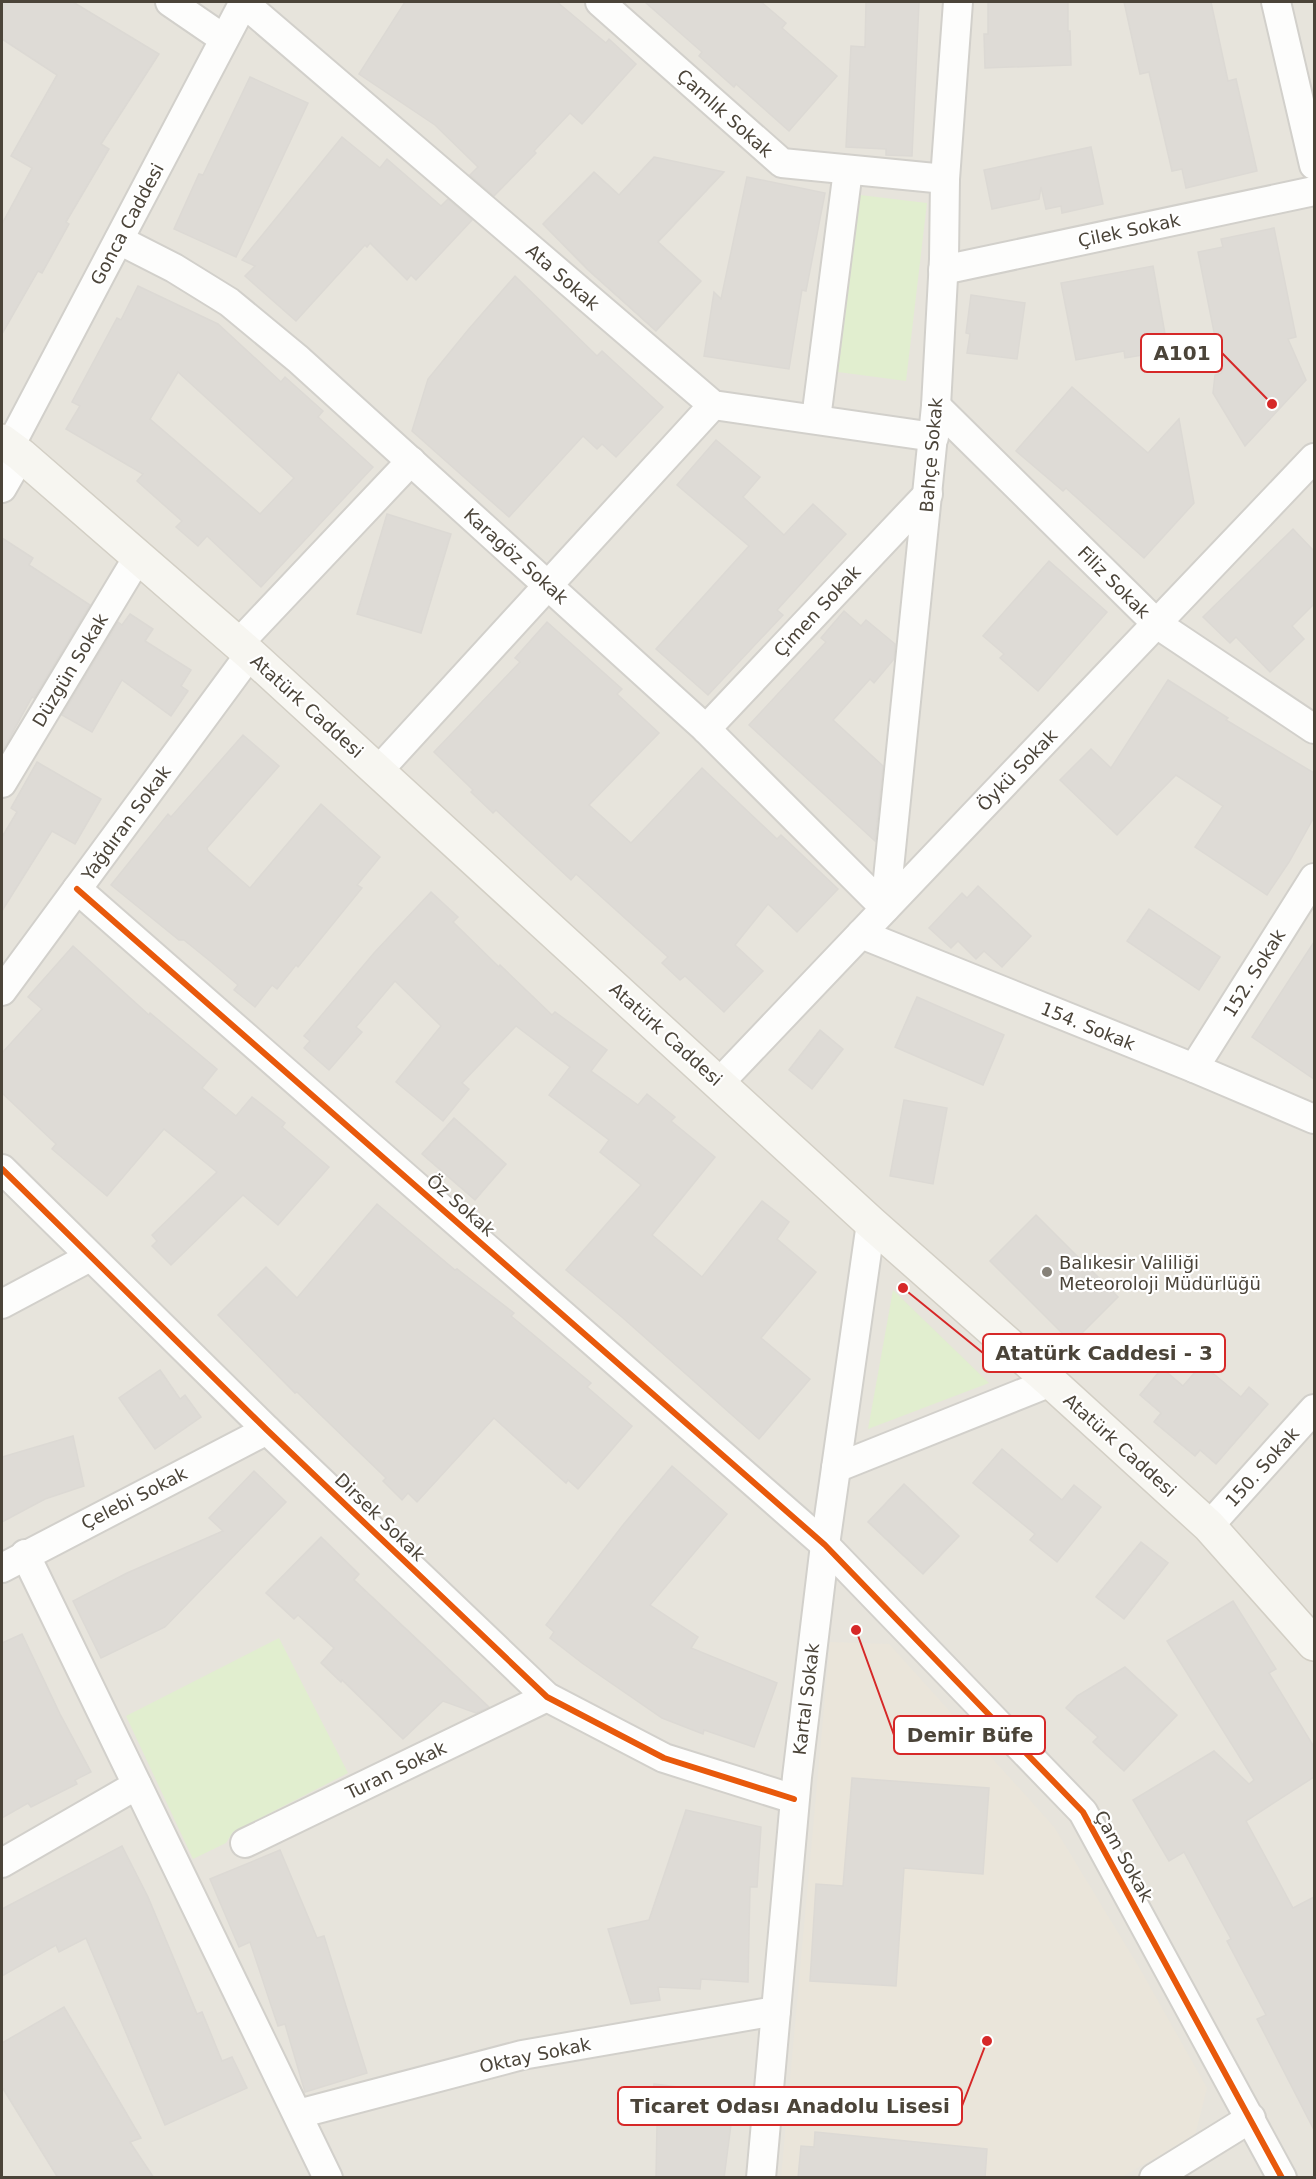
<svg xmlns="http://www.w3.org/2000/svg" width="1316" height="2179" viewBox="0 0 1316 2179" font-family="'DejaVu Sans',sans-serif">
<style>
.residential{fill:#e7e4dc}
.education{fill:#eae5da}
.green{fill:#e1eecf}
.building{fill:#dedbd6;stroke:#dcd9d4;stroke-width:1.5;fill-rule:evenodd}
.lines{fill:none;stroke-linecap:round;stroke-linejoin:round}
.street-casing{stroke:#d2d0cb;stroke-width:32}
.secondary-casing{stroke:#d3cfc5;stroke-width:36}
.street{stroke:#fdfdfc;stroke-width:28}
.secondary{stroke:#f7f6f1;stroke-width:33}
.cycleway-casing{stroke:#fff;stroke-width:10}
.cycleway{stroke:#e8590c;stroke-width:6}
.poi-dot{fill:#868178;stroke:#fff;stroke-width:2}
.labels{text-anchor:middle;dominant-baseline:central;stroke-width:4.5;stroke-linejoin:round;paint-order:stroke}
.street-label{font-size:18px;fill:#4b4439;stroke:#fff}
.poi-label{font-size:18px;fill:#4b4439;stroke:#fff;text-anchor:start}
.leader{fill:none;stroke:#d62828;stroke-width:2}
.callout-dot{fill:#d62828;stroke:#fff;stroke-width:2}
.callout{fill:#fff;stroke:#d62828;stroke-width:2}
.callout-label{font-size:20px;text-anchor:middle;font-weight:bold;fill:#4b4439}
</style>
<rect width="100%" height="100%" fill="#f4f2ee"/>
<rect class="residential" x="2" y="2" width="1312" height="2175"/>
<polygon class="education" points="830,1642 889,1644 1054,1827 1140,1969 1207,2088 1195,2135 1122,2177 781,2178"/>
<g class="green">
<polygon points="860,195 927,203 906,381 838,372"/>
<polygon points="893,1290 989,1383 868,1429"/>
<polygon points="279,1638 348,1773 233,1832 226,1843 193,1859 126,1716"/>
</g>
<g class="building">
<polygon points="2,2 73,2 159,54 101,144 109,149 66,222 69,224 42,273 38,271 2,334 2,224 32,168 11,156 57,75 2,39"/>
<polygon points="405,2 557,2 606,43 609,39 636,64 582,124 570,113 534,151 536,153 494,196 470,175 478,167 435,125 359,74"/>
<polygon points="645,2 761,2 786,23 782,28 837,76 789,131 736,84 734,87 699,56 702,52"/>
<polygon points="866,2 919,2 912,156 886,155 886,149 846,147 851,46 865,47"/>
<polygon points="988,2 1068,2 1068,31 1070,31 1071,65 985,68 984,34 988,34"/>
<polygon points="1124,2 1211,2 1228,81 1236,79 1257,171 1186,188 1182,169 1172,171 1149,72 1140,74"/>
<polygon points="250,77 308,103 236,257 174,229 199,174 203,175"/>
<polygon points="342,137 380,168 387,159 441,206 448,199 472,220 416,280 411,275 407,280 370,243 367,247 365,245 296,321 245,276 255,266 242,260"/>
<polygon points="1091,147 1103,204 1062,213 1061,206 1046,209 1041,187 1039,199 992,209 984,170"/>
<polygon points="654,157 724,172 658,242 701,281 656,331 587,269 543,224 594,172 619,195"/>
<polygon points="747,177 825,193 806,291 802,290 789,369 704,356 714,292 721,299"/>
<polygon points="1274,228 1296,337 1288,339 1306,380 1245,446 1213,393 1215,375 1222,373 1218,353 1220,341 1216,342 1198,252 1223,247 1221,239"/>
<polygon points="1153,266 1168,351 1125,358 1124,351 1076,360 1061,283"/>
<polygon points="515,276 597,356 602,351 663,407 616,457 602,444 597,449 583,436 509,517 412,431 428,379 468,330"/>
<path d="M138,286L218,324L281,382L285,377L323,411L318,417L373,467L261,587L207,536L198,546L176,527L182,521L137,481L143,474L66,429L80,406L72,402L117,318L121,320ZM178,372L294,478L260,514L150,419Z"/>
<polygon points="971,295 1025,303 1017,359 967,353 970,334 966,333"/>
<polygon points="1072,387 1148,453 1179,419 1194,503 1144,558 1066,488 1063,491 1016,451"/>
<polygon points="716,440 760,477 743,497 784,535 813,504 846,534 777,610 783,615 708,695 656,649 749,546 677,485"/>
<polygon points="387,514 451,534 421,633 357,614"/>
<polygon points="1293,529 1314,551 1314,604 1292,626 1304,639 1270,672 1236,637 1230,643 1203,617"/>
<polygon points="2,538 33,558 29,565 90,605 34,698 32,697 2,752"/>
<polygon points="1049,561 1107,612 1038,691 1000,658 1004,654 983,636"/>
<polygon points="844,611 861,626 866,620 895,644 894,659 874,683 870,679 833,720 883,766 875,841 749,725 826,642 821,638"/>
<polygon points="130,614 153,629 145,641 191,670 181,686 188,691 171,716 122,680 92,732 62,715 118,622 122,625"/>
<polygon points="547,622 622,689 617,694 659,733 589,805 631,843 702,768 777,839 781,835 838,889 797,932 768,904 735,945 763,971 724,1012 685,976 680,980 662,963 668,957 576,874 571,880 496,810 493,813 471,792 473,790 434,752 520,662 515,658"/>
<polygon points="1168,680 1228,718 1226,720 1314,773 1314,817 1289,862 1267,895 1195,847 1223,806 1176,775 1117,835 1060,780 1091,749 1111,768"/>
<polygon points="243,735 279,766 207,848 208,851 250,888 321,804 380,857 357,885 362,888 298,967 296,965 277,989 272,985 255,1007 234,990 238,985 210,961 184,940 179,940 111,885 168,814 171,817"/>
<polygon points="37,762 101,799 75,844 52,831 2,911 2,837 17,812 11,808"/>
<polygon points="978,886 1031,936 1002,967 984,951 976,959 958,941 951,948 929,928 962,893 967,898"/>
<polygon points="431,892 458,917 453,922 499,967 500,965 552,1015 555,1012 607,1050 591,1071 638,1105 647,1094 675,1117 671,1121 715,1157 652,1235 702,1277 762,1201 789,1222 777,1239 816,1272 761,1338 810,1379 759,1439 623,1318 566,1270 641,1185 600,1152 609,1140 549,1095 570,1067 516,1026 462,1083 469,1089 443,1121 396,1082 441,1026 395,981 356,1027 362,1032 329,1070 304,1048 310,1041 304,1036 374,953"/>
<polygon points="1149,909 1220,957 1199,990 1127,941"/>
<polygon points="1314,942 1314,1079 1252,1037"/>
<polygon points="73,946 149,1015 150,1013 217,1069 202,1088 236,1116 252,1097 285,1123 282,1127 329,1167 278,1225 243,1195 171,1265 152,1246 157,1241 152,1235 217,1172 164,1129 107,1196 52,1149 56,1144 2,1093 2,1053 42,1009 28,997"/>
<polygon points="917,997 1004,1035 983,1085 895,1047"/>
<polygon points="820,1030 843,1049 812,1089 789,1070"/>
<polygon points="904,1100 947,1108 933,1184 890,1176"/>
<polygon points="454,1118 506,1164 475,1200 422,1154"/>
<polygon points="377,1204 455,1270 457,1269 514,1313 511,1316 591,1383 587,1387 632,1426 578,1489 568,1480 566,1483 494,1418 417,1502 408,1493 402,1500 383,1481 386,1478 297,1392 295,1393 218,1315 266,1267 297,1298"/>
<polygon points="1036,1215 1118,1297 1072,1343 990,1261"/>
<polygon points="1202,1364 1241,1397 1249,1387 1268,1404 1216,1464 1200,1450 1195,1456 1154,1422 1161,1413 1140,1395 1162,1368 1183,1386"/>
<polygon points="160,1370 180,1399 185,1395 201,1417 155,1449 119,1398"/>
<polygon points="73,1436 84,1486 45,1499 2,1522 2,1457"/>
<polygon points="1002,1449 1062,1500 1074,1485 1101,1507 1057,1562 1030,1540 1035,1534 973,1483"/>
<polygon points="672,1466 727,1514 650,1605 698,1637 691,1648 777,1683 754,1747 704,1730 703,1734 662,1718 582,1663 550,1638 554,1632 546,1625 623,1525"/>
<polygon points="254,1471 286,1502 165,1627 101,1658 73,1601 127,1573 223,1531 209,1518"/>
<polygon points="904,1484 959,1536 923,1574 868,1522"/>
<polygon points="321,1537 359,1574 354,1580 489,1707 476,1713 443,1701 403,1739 342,1680 341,1682 321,1663 334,1648 298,1615 294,1619 266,1593"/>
<polygon points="1141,1542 1168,1563 1124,1619 1096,1597"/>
<polygon points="1233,1601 1276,1669 1269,1673 1314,1747 1314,1777 1246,1821 1293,1908 1314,1897 1314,2130 1257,2019 1266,2015 1227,1941 1231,1939 1184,1852 1169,1861 1133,1800 1214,1751 1249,1784 1254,1780 1167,1641"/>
<polygon points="22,1634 60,1714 91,1772 75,1780 77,1784 31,1807 28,1803 2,1818 2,1643"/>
<polygon points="1125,1667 1177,1715 1124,1771 1093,1742 1098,1737 1066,1708 1077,1696"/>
<polygon points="852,1778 989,1788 983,1874 904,1868 896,1986 810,1981 816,1884 843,1886"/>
<polygon points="686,1810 761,1827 757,1887 750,1887 748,1982 701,1979 700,1989 658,1987 660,2000 631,2004 608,1929 649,1920"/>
<polygon points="122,1846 148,1897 197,2014 202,2012 222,2061 232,2057 247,2088 165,2125 86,1938 59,1952 56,1945 2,1976 2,1909"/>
<polygon points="280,1850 317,1938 324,1936 367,2073 305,2092 285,2024 278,2026 250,1942 239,1947 210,1879"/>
<polygon points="64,2007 141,2138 130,2142 154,2178 58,2178 2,2087 2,2043"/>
<polygon points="654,2084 735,2094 724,2178 656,2178 657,2122 649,2121"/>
<polygon points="815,2132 987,2149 985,2178 798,2178 801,2146 814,2147"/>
</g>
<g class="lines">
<g class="street-casing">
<g id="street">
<polyline points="170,2 224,39"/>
<polyline points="600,2 782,163 945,179"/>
<polyline points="1276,2 1314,165"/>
<polyline points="244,3 713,405 934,437"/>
<polyline points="119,240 174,268 229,302 298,359 706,729 885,908"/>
<polyline points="943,270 1314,191"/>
<polyline points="936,406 1157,624 1314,729"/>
<polyline points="816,419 848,170"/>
<polyline points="10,446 244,2"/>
<polyline points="2,488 21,455"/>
<polyline points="238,644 411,461"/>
<polyline points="706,729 928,494"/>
<polyline points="378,771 713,405"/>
<polyline points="2,783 138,557"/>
<polyline points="77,889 825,1545 1083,1812 1282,2178"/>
<polyline points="885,908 936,406 944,259 945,179 958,2"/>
<polyline points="861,934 1194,1068 1314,1119"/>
<polyline points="2,991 250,654"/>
<polyline points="1194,1068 1314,878"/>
<polyline points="720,1082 1314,458"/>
<polyline points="2,1169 267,1430 547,1697 664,1758 794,1799"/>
<polyline points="2,1304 90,1257"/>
<polyline points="836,1468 1051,1382"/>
<polyline points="1209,1526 1314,1409"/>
<polyline points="25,1554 328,2178"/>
<polyline points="2,1568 267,1430"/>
<polyline points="245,1843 547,1697"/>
<polyline points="2,1863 137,1785"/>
<polyline points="298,2114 522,2055 776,2011"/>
<polyline points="761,2178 797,1777 825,1545 871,1223"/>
<polyline points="1154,2178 1251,2118"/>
</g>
</g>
<g class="secondary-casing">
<polyline id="secondary" points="2,441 21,455 250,654 871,1223 1051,1382 1209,1526 1314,1644"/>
</g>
<use href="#street" class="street"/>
<use href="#secondary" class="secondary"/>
<g class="cycleway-casing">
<g id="cycleway">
<polyline points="77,889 825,1545 1083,1812 1282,2178"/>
<polyline points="2,1169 267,1430 547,1697 664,1758 794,1799"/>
</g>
</g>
<use href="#cycleway" class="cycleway"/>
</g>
<circle class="poi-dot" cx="1047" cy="1272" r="6"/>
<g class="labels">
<g class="street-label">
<text transform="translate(725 113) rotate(42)">Çamlık Sokak</text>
<text transform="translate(127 224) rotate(-62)">Gonca Caddesi</text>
<text transform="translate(1129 230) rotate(-12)">Çilek Sokak</text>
<text transform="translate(563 277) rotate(41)">Ata Sokak</text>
<text transform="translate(931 455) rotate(-85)">Bahçe Sokak</text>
<text transform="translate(516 556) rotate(42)">Karagöz Sokak</text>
<text transform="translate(1114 582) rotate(45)">Filiz Sokak</text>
<text transform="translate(817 611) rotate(-47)">Çimen Sokak</text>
<text transform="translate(70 670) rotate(-59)">Düzgün Sokak</text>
<text transform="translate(307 706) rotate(42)">Atatürk Caddesi</text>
<text transform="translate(1017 770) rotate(-46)">Öykü Sokak</text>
<text transform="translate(126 823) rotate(-54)">Yağdıran Sokak</text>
<text transform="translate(1254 973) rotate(-58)">152. Sokak</text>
<text transform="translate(1088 1026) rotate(22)">154. Sokak</text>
<text transform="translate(666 1034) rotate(42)">Atatürk Caddesi</text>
<text transform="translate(461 1205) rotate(41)">Öz Sokak</text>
<text transform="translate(1120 1445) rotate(42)">Atatürk Caddesi</text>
<text transform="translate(1262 1467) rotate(-48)">150. Sokak</text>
<text transform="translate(134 1498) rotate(-27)">Çelebi Sokak</text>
<text transform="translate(380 1517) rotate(44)">Dirsek Sokak</text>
<text transform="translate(806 1699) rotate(-83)">Kartal Sokak</text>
<text transform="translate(396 1770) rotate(-26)">Turan Sokak</text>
<text transform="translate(1124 1856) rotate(61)">Çam Sokak</text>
<text transform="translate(535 2055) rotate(-12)">Oktay Sokak</text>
</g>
<g class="poi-label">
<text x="1059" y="1262">Balıkesir Valiliği<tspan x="1059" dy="21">Meteoroloji Müdürlüğü</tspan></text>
</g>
</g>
<path class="leader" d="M1272 404L1222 353M903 1288L983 1353M856 1630L894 1735M987 2041L962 2106"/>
<g class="callout-dot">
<circle cx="1272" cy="404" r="6"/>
<circle cx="903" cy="1288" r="6"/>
<circle cx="856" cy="1630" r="6"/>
<circle cx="987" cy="2041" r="6"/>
</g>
<g class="callout">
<rect x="1141" y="334" width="81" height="38" rx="6"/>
<rect x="983" y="1334" width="242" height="38" rx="6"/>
<rect x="894" y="1716" width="151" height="38" rx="6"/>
<rect x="618" y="2087" width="344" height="38" rx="6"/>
</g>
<g class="callout-label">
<text x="1182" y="360">A101</text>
<text x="1104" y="1360">Atatürk Caddesi - 3</text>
<text x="970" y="1742">Demir Büfe</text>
<text x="790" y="2113">Ticaret Odası Anadolu Lisesi</text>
</g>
<rect width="1316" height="2179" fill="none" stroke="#4b4439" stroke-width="6"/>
</svg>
